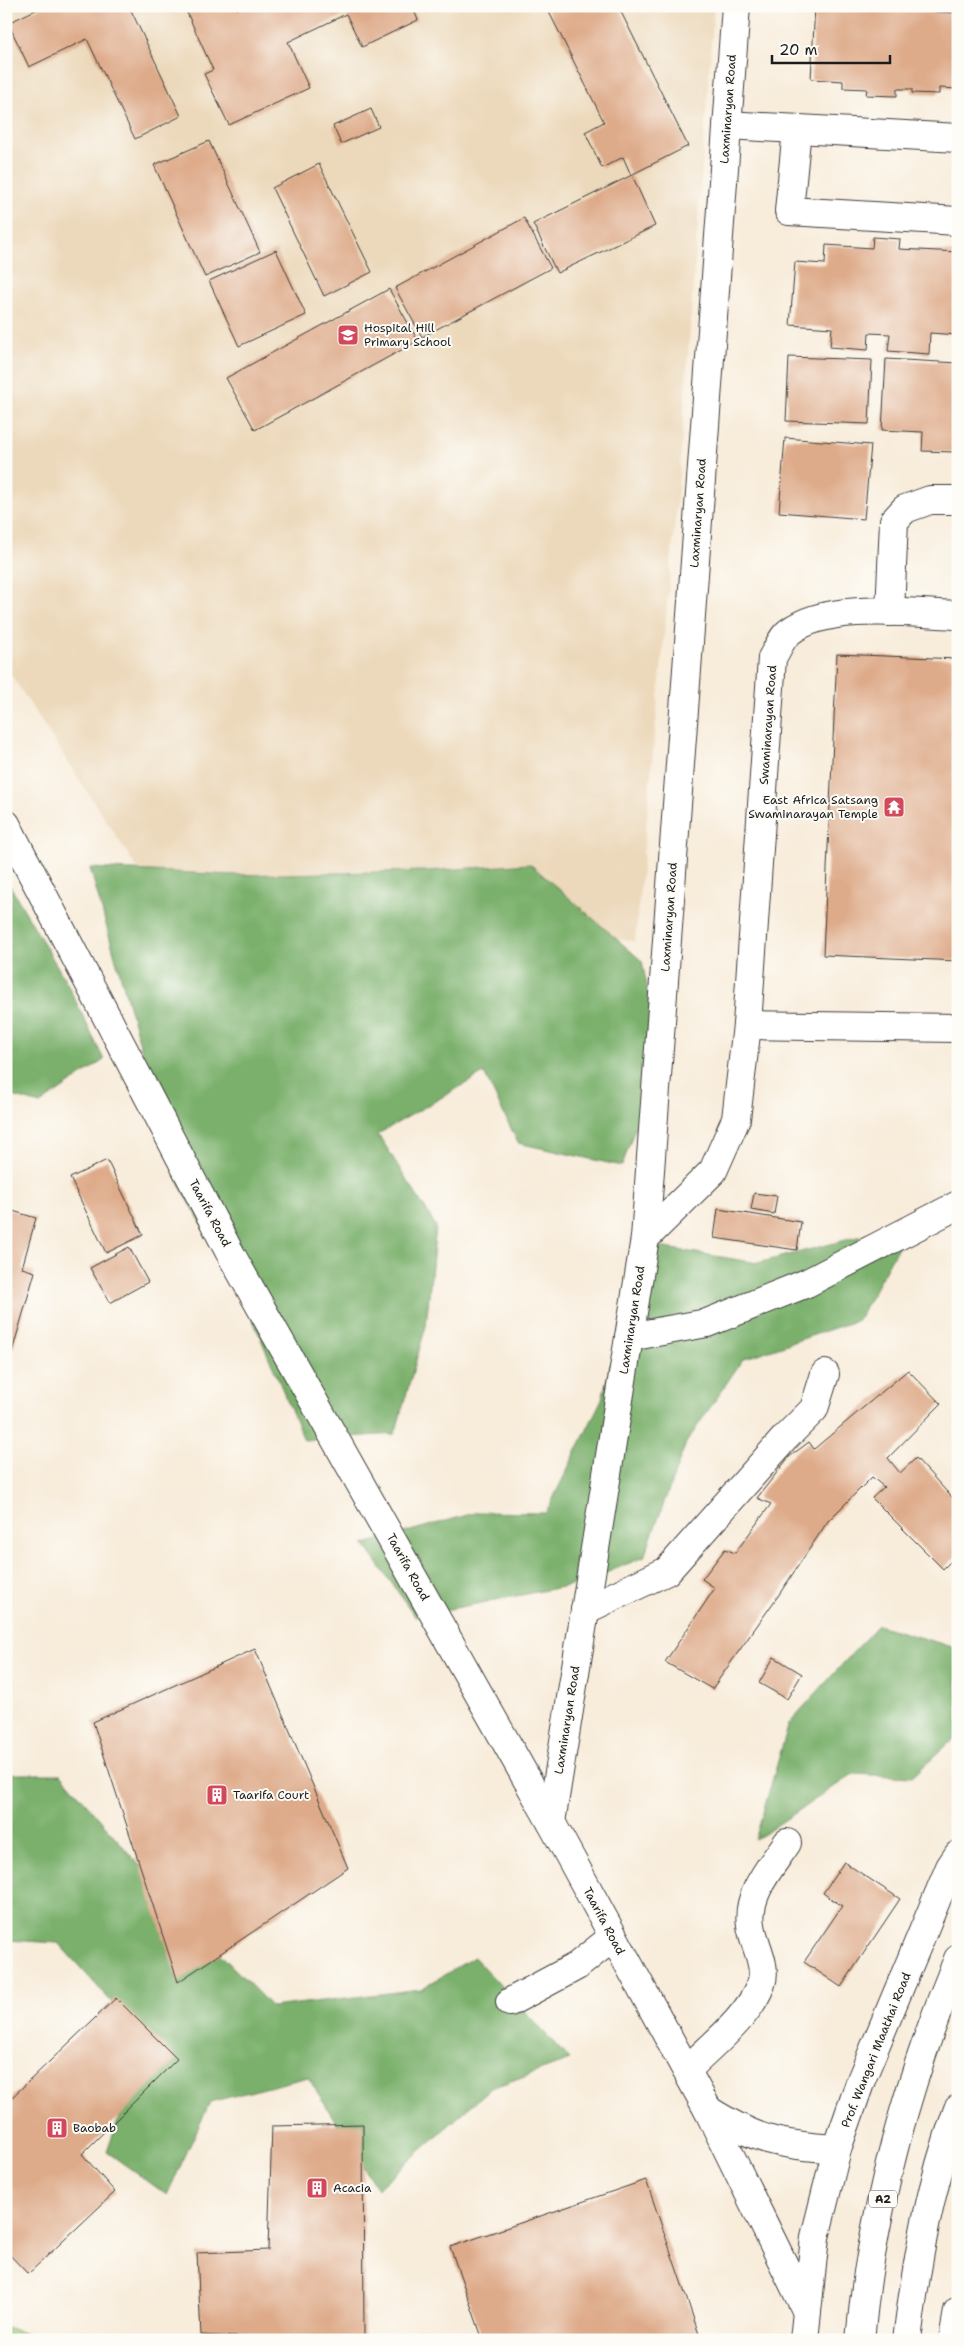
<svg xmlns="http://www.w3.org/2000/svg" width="964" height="2346" viewBox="0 0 964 2346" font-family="'Shantell Sans',sans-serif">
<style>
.built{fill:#ecd8ba}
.green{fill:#98cc7c;stroke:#5a744c}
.forest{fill:#7ab06c;stroke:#4b6644}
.building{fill:#deab8a}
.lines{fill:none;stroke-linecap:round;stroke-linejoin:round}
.minor-casing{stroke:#3d3b38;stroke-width:30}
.major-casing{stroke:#3d3b38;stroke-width:30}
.minor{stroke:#fff;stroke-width:28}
.major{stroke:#fff;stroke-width:28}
.labels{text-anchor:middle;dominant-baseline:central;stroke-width:4;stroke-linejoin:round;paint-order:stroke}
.shield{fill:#fdfcf7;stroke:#605f5e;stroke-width:1}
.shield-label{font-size:11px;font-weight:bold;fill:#1c1c1c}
.street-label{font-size:12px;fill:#1c1c1c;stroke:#fdfcf7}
.poi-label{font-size:12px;fill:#1c1c1c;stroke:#fdfcf7;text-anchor:start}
</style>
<rect width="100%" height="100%" fill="#fdfcf7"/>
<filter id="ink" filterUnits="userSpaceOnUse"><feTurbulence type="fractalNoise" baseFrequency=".02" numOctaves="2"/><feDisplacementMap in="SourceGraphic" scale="10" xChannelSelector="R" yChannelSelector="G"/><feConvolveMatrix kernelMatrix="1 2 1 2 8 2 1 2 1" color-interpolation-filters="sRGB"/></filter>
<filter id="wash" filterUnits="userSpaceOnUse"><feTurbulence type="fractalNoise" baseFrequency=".0096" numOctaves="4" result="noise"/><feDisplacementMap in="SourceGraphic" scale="20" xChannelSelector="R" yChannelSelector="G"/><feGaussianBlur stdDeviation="1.12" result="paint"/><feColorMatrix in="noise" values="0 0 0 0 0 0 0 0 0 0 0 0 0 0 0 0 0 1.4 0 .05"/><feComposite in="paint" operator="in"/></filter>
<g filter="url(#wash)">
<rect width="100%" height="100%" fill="#f8ecda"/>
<polygon class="built" points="6,6 714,6 678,490 635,941 156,897 6,667"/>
<polygon class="green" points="6,2327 44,2340 6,2340"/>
<g class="forest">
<polygon points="530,864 642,961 660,1055 622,1166 518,1143 484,1073 378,1134 436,1226 426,1326 395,1434 304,1440 241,1292 180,1186 90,868 234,875 427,871"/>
<polygon points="6,879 67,983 104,1060 40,1104 6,1094"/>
<polygon points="911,1223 858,1320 743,1359 686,1443 644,1557 582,1583 415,1616 364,1544 478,1512 546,1513 602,1399 641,1244 758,1263"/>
<polygon points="878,1625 956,1648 958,1735 912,1777 853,1774 755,1840 789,1723"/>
<polygon points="6,1774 61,1774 180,1913 272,2007 421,1989 474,1957 570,2060 491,2088 377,2189 308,2077 210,2102 167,2195 107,2152 146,2040 58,1943 6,1940"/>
</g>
<g id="blocks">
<g class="building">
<polygon points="44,6 129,6 181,116 135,139 87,39 29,67 8,23"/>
<polygon points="184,6 236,6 237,9 242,6 412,6 418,20 362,47 346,14 288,42 309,88 229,125 204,74 213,70"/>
<polygon points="546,6 618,6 688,146 631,175 623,157 602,168 585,132 604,122"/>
<polygon points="815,6 958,13 958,89 939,88 939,94 912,93 912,89 897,89 897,96 866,95 867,89 843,88 843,81 811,79"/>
<polygon points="371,109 379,127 341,144 333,126"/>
<polygon points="209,141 260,252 205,277 154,165"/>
<polygon points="319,164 372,272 324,296 272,188"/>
<polygon points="632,175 655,226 557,273 533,224"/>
<polygon points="524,218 551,268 422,337 395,288"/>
<polygon points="873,237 900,239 899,249 958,252 958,335 930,333 929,354 888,351 890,334 869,333 868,350 830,347 832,328 790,325 795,262 825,264 826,245 872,248"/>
<polygon points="276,250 306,315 239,346 209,281"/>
<polygon points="389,289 418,341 255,430 226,378"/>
<polygon points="789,357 872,360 869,424 786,421"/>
<polygon points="886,359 958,363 958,434 955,434 954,452 922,451 923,432 882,430"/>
<polygon points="785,438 871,445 864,519 779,512"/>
<polygon points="837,654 958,659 958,961 823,955"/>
<polygon points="107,1160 143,1235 106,1253 70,1178"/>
<polygon points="754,1193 777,1196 774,1214 751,1210"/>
<polygon points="6,1209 36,1218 22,1268 35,1272 7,1369"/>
<polygon points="718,1209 801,1222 797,1250 714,1238"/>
<polygon points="129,1247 148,1282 110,1303 90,1268"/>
<polygon points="908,1370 941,1404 888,1458 900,1473 916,1458 958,1504 958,1554 943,1569 872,1498 884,1487 872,1477 828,1521 778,1596 712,1689 665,1662 715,1588 702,1579 725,1549 735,1553 771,1504 757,1498 789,1457 809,1442 814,1449"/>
<polygon points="255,1649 348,1868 178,1982 93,1722"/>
<polygon points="774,1657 802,1674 787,1699 759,1683"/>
<polygon points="844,1862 900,1899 841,1987 804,1962 842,1906 823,1893"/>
<polygon points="116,1998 177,2059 82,2154 115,2192 28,2274 6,2251 6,2103"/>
<polygon points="363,2124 364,2340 289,2340 201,2335 197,2253 268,2250 272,2126"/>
<polygon points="646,2180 701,2340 483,2340 450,2247"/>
</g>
</g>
</g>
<g filter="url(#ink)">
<use href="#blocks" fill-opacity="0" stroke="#3d3b38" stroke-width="1"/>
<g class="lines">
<g class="minor-casing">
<g id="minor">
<polyline points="727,125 958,138"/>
<polyline points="797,129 789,211 958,221"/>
<polyline points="890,612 894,521 905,509 930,500 958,500"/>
<polyline points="6,824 229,1251 551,1822 708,2110 806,2310"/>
<polyline points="747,1025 958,1028"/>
<path d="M645,1238L713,1171L736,1119L747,1025L772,658C777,650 782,637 789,632C827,602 911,613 958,615"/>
<polyline points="629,1337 707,1323 807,1283 958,1205"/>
<polyline points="585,1610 667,1571 785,1438 814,1409 825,1374"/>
<polyline points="551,1822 645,1238 736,6"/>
<polyline points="510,2002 577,1966 613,1937"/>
<path d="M687,2070C711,2046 749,2017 761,1984C768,1965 753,1943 751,1925C746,1894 771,1867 787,1843"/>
</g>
</g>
<g class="major-casing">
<g id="major">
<path d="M708,2110C757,2141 780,2145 837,2149"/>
<polyline points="804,2340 815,2237 837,2149 861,2080 950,1867 958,1855"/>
<path d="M860,2340C863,2313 865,2287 870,2261C887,2158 918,2055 958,1959"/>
<path d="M907,2340C917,2259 930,2185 958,2109"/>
<polyline points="953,2340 958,2311"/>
</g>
</g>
<use href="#minor" class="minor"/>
<use href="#major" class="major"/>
</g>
</g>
<defs>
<g id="school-square" transform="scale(1.125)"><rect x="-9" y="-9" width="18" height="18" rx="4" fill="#d1495b" stroke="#fdfcf7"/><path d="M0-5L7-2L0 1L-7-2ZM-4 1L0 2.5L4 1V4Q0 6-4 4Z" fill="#fff"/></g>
<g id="temple-square" transform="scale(1.125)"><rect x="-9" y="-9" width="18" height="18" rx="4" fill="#d1495b" stroke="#fdfcf7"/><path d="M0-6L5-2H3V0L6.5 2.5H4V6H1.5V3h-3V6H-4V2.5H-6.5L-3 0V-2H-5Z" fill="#fff"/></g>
<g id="building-square" transform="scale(1.125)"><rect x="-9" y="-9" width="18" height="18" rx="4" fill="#d1495b" stroke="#fdfcf7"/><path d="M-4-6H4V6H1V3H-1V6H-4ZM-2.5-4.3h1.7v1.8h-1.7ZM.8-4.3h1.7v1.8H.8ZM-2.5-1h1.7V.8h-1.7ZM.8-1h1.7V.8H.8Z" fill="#fff"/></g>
</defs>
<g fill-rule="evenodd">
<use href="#school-square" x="348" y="335"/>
<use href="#temple-square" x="894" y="807"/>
<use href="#building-square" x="217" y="1795"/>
<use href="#building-square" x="57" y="2128"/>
<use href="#building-square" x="317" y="2188"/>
</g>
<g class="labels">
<rect class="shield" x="869" y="2190.5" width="28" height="17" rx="4"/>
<g class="shield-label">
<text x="883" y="2199">A2</text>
</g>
<g class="street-label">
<text transform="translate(728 109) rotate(-86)">Laxminaryan Road</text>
<text transform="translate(698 513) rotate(-86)">Laxminaryan Road</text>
<text transform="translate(768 725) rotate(-86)">Swaminarayan Road</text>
<text transform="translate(669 917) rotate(-86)">Laxminaryan Road</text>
<text transform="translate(210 1213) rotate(62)">Taarifa Road</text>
<text transform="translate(632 1320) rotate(-81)">Laxminaryan Road</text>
<text transform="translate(408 1567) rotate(61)">Taarifa Road</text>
<text transform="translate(567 1720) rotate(-81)">Laxminaryan Road</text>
<text transform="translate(604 1921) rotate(62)">Taarifa Road</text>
<text transform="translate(876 2050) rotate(-68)">Prof. Wangari Maathai Road</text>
</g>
<g class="poi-label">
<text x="364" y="328">Hospital Hill<tspan x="364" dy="14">Primary School</tspan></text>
<text x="878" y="800" text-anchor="end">East Africa Satsang<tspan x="878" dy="14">Swaminarayan Temple</tspan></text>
<text x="233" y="1795">Taarifa Court</text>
<text x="73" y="2128">Baobab</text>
<text x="333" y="2188">Acacia</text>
</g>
</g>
<rect width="964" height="2346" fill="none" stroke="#fdfcf7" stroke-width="25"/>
<path d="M772 55v8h118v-8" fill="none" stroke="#1c1c1c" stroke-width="2.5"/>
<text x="779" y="55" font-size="15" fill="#1c1c1c" stroke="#fdfcf7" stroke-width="4" paint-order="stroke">20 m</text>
</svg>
